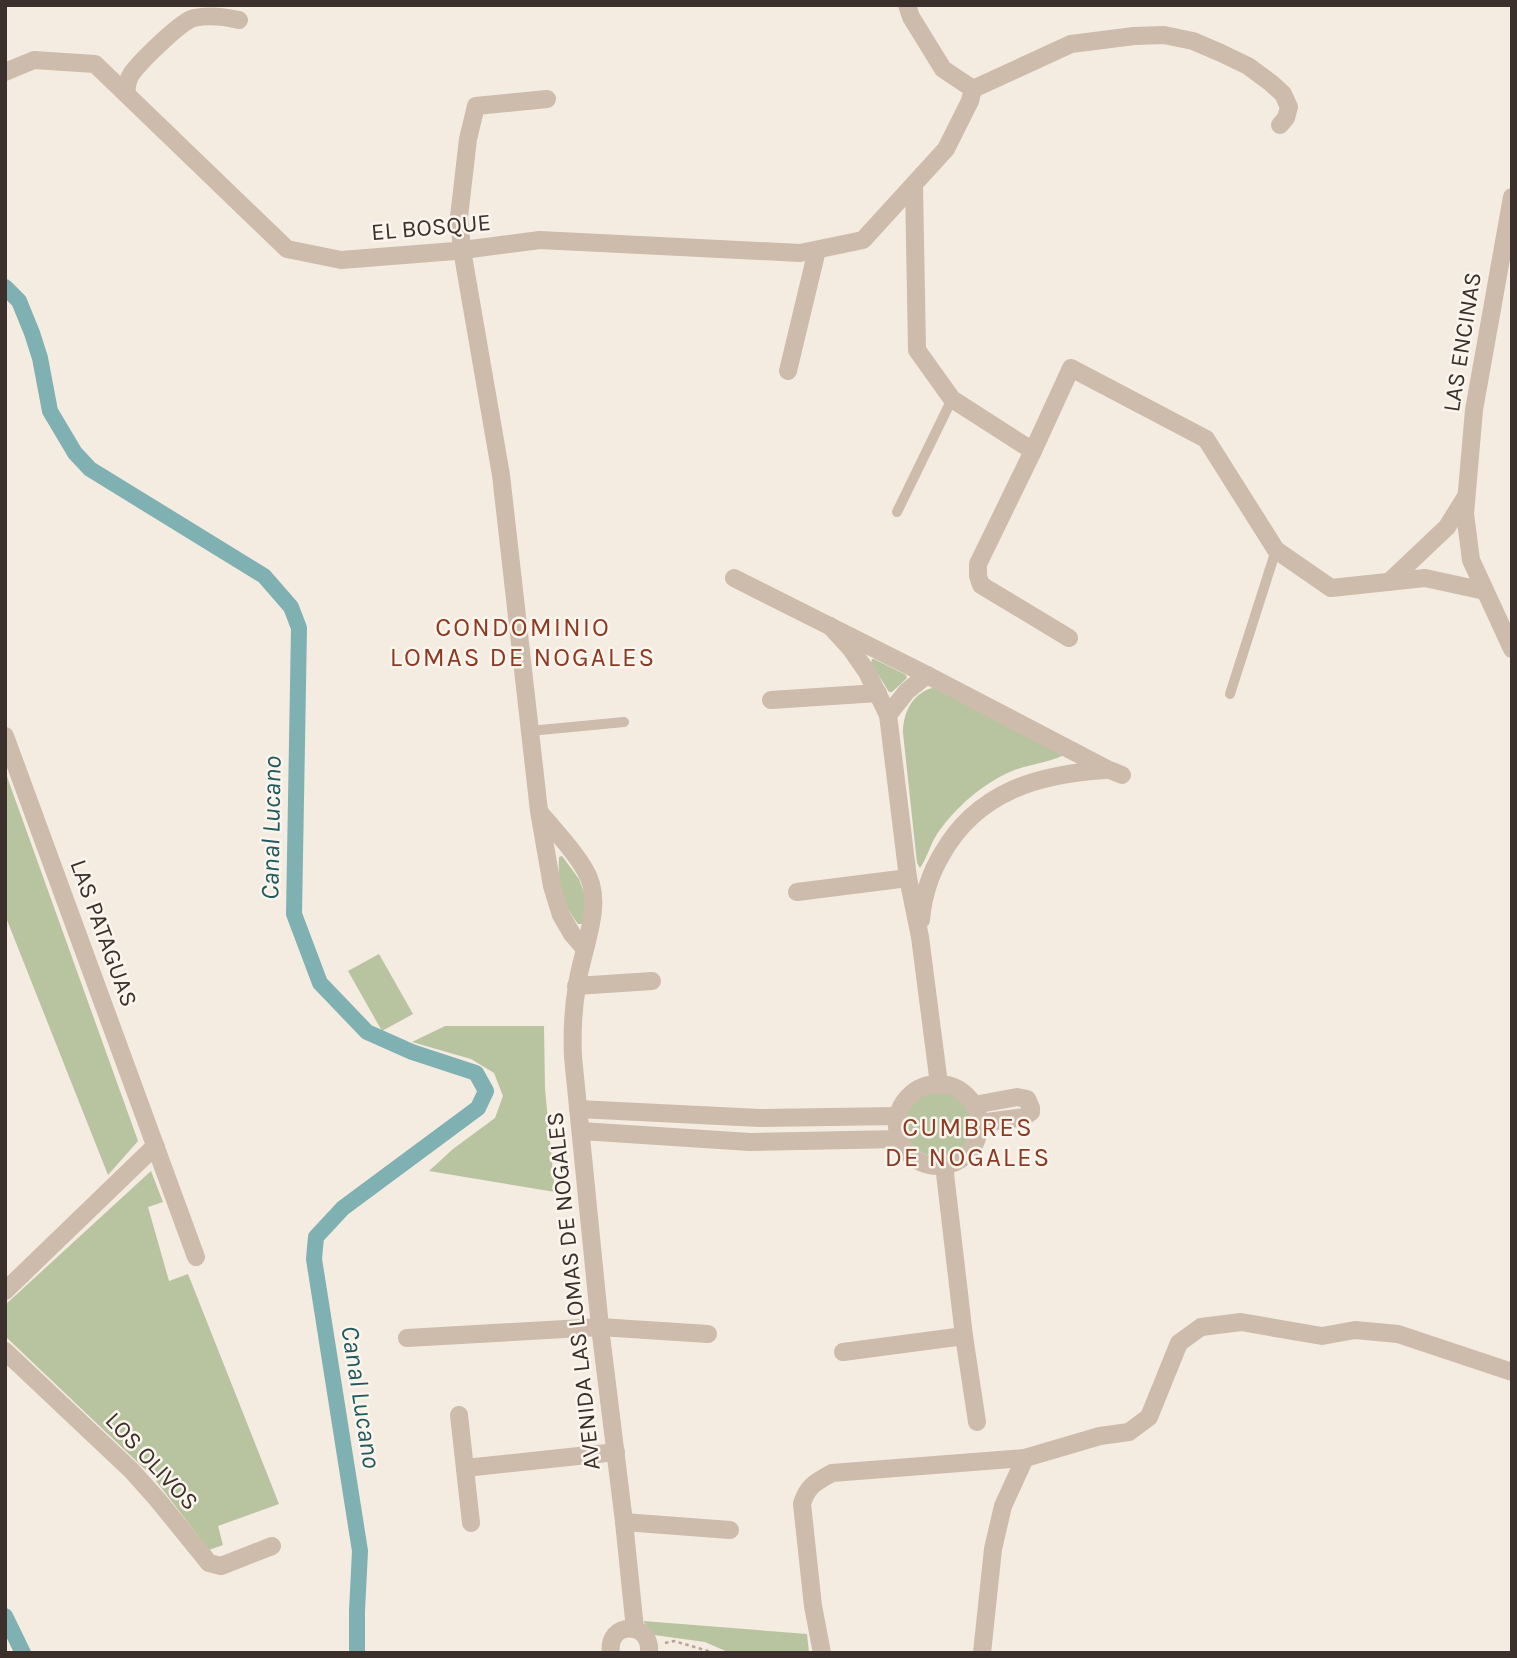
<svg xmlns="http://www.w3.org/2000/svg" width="1517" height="1658" viewBox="0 0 1517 1658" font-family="Karla,sans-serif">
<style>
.green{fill:#b8c4a0}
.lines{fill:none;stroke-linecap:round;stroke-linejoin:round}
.canal{stroke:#7fb0b2;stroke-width:16}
.path{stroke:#b9a596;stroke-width:2.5;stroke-dasharray:3.5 3.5;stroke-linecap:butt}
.service{stroke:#cdbbac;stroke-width:10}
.minor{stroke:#cdbbac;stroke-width:18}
.labels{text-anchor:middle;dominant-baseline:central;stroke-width:5;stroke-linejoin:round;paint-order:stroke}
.street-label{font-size:24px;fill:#3b302b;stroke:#fbf5ee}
.neighbourhood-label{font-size:26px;letter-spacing:2px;fill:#8c3b22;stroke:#fbf5ee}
.water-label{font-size:26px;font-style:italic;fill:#1f5a5e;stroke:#fbf5ee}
</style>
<rect width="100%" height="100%" fill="#f4ebe1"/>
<g class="green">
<polygon points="872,659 874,659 906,675 907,678 892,692 889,692 871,663"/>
<path d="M932,688L937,689L1064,755C1048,763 1029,764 1012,771C982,784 956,807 937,834C930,845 927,858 920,868L917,863L903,733C903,713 912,694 932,688Z"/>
<polygon points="5,771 138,1141 108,1175 5,915"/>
<path d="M562,856L579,879L585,896L584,924H578C560,899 558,888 559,857Z"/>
<polygon points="379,954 413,1014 382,1031 348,971"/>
<polygon points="445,1026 544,1026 545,1089 555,1192 429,1171 453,1149 495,1118 503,1096 494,1073 471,1059 412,1042"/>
<circle cx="938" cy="1124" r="33"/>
<polygon points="151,1171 163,1202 148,1207 169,1281 188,1274 279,1504 218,1526 223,1545 209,1550 153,1477 5,1336 5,1305"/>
<polygon points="643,1621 807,1634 809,1653 730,1653 705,1642 654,1635"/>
</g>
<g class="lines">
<g class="canal">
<polyline points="5,287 19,301 32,333 40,358 50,411 75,453 90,469 264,576 291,607 299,628 294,914 320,983 367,1032 412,1052 476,1073 486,1091 478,1108 343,1208 316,1237 314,1259 360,1551 357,1611 357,1653"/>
<polyline points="5,1616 23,1653"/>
</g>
<polyline class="path" points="665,1643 674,1641 715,1653"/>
<g class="service">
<polyline points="897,512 952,399"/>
<polyline points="1230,694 1276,550"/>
<polyline points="530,731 624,722"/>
</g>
<g class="minor">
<polyline points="5,72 34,60 95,64 287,249 341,260 455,251 540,240 800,253 863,240 946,149 970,101 973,89 943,69 911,17 907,5"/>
<polyline points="973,89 1071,44 1134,36 1164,35 1193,41 1221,53 1248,66 1271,83 1283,94 1289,107 1286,118 1280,125"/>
<path d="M127,94C126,86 127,80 132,73C141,61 181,21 194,18C208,15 226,17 239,20"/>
<polyline points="547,99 476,106 468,139 459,217 462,250 501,475 539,811 552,886 561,915 572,934 584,948"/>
<polyline points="914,185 917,350 952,399 1033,451 1071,368 1206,439 1276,550 1331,588 1425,578 1485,591"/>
<polyline points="1512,197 1474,410 1465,514 1471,560 1512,649"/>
<polyline points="788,371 817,250"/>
<polyline points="1033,451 978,564 978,576 981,585 1069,638"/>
<polyline points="734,578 927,675 1107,769 1122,775"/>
<polyline points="1389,582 1447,527 1465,498"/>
<polyline points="830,626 851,649 867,672 888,715 908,878 920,937 939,1084"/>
<polyline points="771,700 878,693"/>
<polyline points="888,715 907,691 927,675"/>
<polyline points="5,736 196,1257"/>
<path d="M541,814C556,832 574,850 585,870C606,904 581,950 577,986C573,1009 572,1034 573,1057L600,1327L624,1522L635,1629"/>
<polyline points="797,892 908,878"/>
<path d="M921,920C923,896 930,874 942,854C977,792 1038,774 1105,770"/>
<polyline points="576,986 652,981"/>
<circle cx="938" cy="1125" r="41"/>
<polyline points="974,1105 1017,1097 1027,1099 1031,1108 1031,1112 1024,1117 979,1123"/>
<polyline points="578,1109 760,1118 898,1116"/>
<polyline points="581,1131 750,1142 899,1139"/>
<polyline points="944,1165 964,1336 977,1422"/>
<polyline points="5,1291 150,1151 156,1147"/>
<polyline points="407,1338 600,1327 708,1334"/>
<polyline points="5,1351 132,1471 157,1499 209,1563 221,1566 272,1546"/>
<polyline points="843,1352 964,1336"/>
<polyline points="459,1415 471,1523"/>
<polyline points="465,1468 616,1452"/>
<polyline points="624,1522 730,1530"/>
<path d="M611,1653C606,1621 652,1620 649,1653"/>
<path d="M822,1653L813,1606L802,1504C807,1486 816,1482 832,1473L1025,1458"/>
<polyline points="982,1653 993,1549 1003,1506 1025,1458 1100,1436 1129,1432 1149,1417 1179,1343 1201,1327 1241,1322 1322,1336 1355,1330 1398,1334 1512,1372"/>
</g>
</g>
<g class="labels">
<g class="street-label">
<text transform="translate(431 227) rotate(-5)">EL BOSQUE</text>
<text transform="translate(1462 342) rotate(-81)">LAS ENCINAS</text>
<text transform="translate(104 933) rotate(70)">LAS PATAGUAS</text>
<text transform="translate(573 1291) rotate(-96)">AVENIDA LAS LOMAS DE NOGALES</text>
<text transform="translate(152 1461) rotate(47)">LOS OLIVOS</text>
</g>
<g class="neighbourhood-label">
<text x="523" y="627">CONDOMINIO<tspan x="523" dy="30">LOMAS DE NOGALES</tspan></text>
<text x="968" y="1127">CUMBRES<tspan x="968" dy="30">DE NOGALES</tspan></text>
</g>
<g class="water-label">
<text transform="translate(271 828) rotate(-89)">Canal Lucano</text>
<text transform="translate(361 1397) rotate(81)">Canal Lucano</text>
</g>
</g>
<rect width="1517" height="1658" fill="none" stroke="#3b302b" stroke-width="14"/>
</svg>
